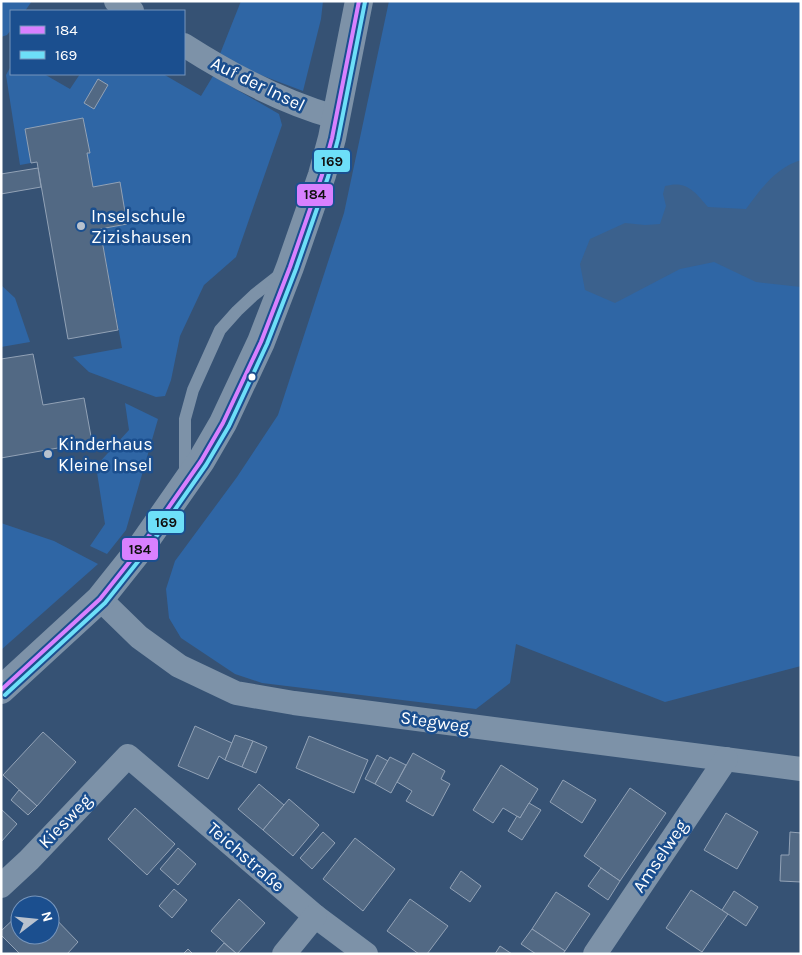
<svg xmlns="http://www.w3.org/2000/svg" width="802" height="955" viewBox="0 0 802 955" font-family="Karla,sans-serif">
<style>
.green{fill:#2f66a5}
.water{fill:#3b618d}
.building{fill:#526984;stroke:#92a2b6}
.lines{fill:none;stroke-linecap:round;stroke-linejoin:round}
.service{stroke:#7d92a8;stroke-width:12}
.minor{stroke:#7d92a8;stroke-width:24}
.tertiary{stroke:#7d92a8;stroke-width:28}
.bus-1-casing{stroke:#1b4f8f;stroke-width:8}
.bus-2-casing{stroke:#1b4f8f;stroke-width:8}
.bus-1{stroke:#d880ff;stroke-width:4}
.bus-2{stroke:#6ddff8;stroke-width:4}
.poi-dot{fill:#b9c2ce;stroke:#1b4f8f;stroke-width:2}
.bus-dot{fill:#fff;stroke:#1b4f8f;stroke-width:2}
.labels{text-anchor:middle;dominant-baseline:central;stroke-width:5;stroke-linejoin:round;paint-order:stroke}
.street-label{font-size:18px;fill:#fff;stroke:#1b4f8f}
.poi-label{font-size:18px;fill:#fff;stroke:#1b4f8f;text-anchor:start}
.line-badge{stroke:#1b4f8f;stroke-width:2}
.pale-badge-label{font-size:14px;text-anchor:middle;font-weight:bold;fill:#111}
</style>
<rect width="100%" height="100%" fill="#365274"/>
<g class="green">
<polygon points="1,1 32,1 25,11 11,11 11,30 7,35 1,37"/>
<polygon points="241,1 323,1 321,19 303,91 218,59"/>
<polygon points="389,1 801,1 801,666 665,702 516,644 510,683 476,709 262,683 235,674 181,638 169,618 166,589 175,561 237,477 278,415 344,213"/>
<polygon points="11,66 11,74 44,74 70,89 80,74 163,74 201,96 213,76 279,114 282,125 236,257 204,285 180,336 171,380 165,396 156,397 89,372 73,357 122,348 100,229 127,224 120,183 93,187 87,153 89,153 83,119 25,129 31,163 20,165 6,75"/>
<polygon points="1,285 15,298 30,342 1,347"/>
<polygon points="125,403 158,419 126,530 107,554 90,546 105,524 96,466 129,430"/>
<polygon points="1,523 54,541 98,564 1,650"/>
</g>
<path class="water" d="M801,160V287L756,282L714,262L680,269L615,303L585,290L580,264L590,239L625,223L645,225L660,224L666,206L663,194L665,186C687,180 695,192 708,207L746,209C761,189 775,168 801,160Z"/>
<g class="building">
<polygon points="98,79 108,85 94,109 84,103"/>
<polygon points="83,118 90,153 87,153 93,187 120,182 127,224 100,229 118,330 68,339 37,162 31,163 25,129"/>
<polygon points="38,168 41,187 1,194 1,174"/>
<polygon points="33,354 43,405 84,398 92,442 1,458 1,359"/>
<polygon points="195,726 232,743 225,760 219,756 208,779 178,766"/>
<polygon points="43,732 76,762 37,806 3,775"/>
<polygon points="235,735 253,741 242,767 225,760"/>
<polygon points="309,736 368,760 354,793 296,768"/>
<polygon points="253,741 267,747 256,773 242,767"/>
<polygon points="413,753 445,771 441,779 450,784 433,816 406,801 412,791 397,782"/>
<polygon points="377,755 388,761 375,784 365,779"/>
<polygon points="390,757 406,765 391,793 375,784"/>
<polygon points="501,765 538,789 520,818 503,808 493,823 473,810"/>
<polygon points="563,780 596,800 582,823 550,802"/>
<polygon points="259,784 284,805 263,830 238,809"/>
<polygon points="630,788 666,813 620,881 584,856"/>
<polygon points="19,790 37,806 28,815 11,800"/>
<polygon points="289,799 319,825 293,856 263,830"/>
<polygon points="529,803 541,810 522,840 508,831 517,816 520,818"/>
<polygon points="135,808 175,844 147,875 108,839"/>
<polygon points="1,809 17,824 1,842"/>
<polygon points="726,813 758,832 737,869 704,850"/>
<polygon points="323,832 335,843 312,869 300,858"/>
<polygon points="790,832 801,833 801,882 780,881 781,855 789,855"/>
<polygon points="355,838 395,869 363,911 323,879"/>
<polygon points="178,848 196,864 178,885 160,869"/>
<polygon points="601,868 620,881 608,900 588,886"/>
<polygon points="461,871 481,886 470,902 450,888"/>
<polygon points="174,889 187,900 172,918 159,906"/>
<polygon points="691,890 728,914 702,952 666,928"/>
<polygon points="734,891 758,907 746,926 722,910"/>
<polygon points="556,892 590,914 565,951 532,929"/>
<polygon points="35,898 42,905 28,905"/>
<polygon points="239,899 265,923 237,954 211,931"/>
<polygon points="410,899 448,926 427,954 419,954 387,931"/>
<polygon points="20,913 20,935 50,935 50,913 78,942 67,954 20,954 1,935 1,931"/>
<polygon points="532,929 565,951 563,954 536,954 521,944"/>
<polygon points="224,943 237,954 217,954 216,952"/>
<polygon points="500,946 512,954 495,954"/>
<polygon points="188,949 193,954 183,954"/>
</g>
<g class="lines">
<polyline class="service" points="185,476 185,419 193,390 220,330 237,311 254,295 282,273"/>
<g class="minor">
<polyline points="116,1 132,11"/>
<path d="M184,45C231,75 281,102 335,117"/>
<polyline points="100,599 139,637 179,666 236,693 294,703 801,769"/>
<polyline points="1,886 29,860 128,756 315,916 366,954"/>
<polyline points="284,954 315,916"/>
<polyline points="595,954 726,759"/>
</g>
<polyline class="tertiary" points="1,690 100,599 139,550 201,461 223,423 261,342 290,267 322,175 332,138 359,1"/>
<g class="bus-1-casing">
<polyline id="bus-1" points="1,690 100,599 139,550 201,461 223,423 261,342 290,267 322,175 332,138 359,1"/>
</g>
<g class="bus-2-casing">
<polyline id="bus-2" points="5,695 105,603 144,554 206,465 229,426 267,344 296,269 328,177 338,139 365,2"/>
</g>
<use href="#bus-1" class="bus-1"/>
<use href="#bus-2" class="bus-2"/>
</g>
<g class="poi-dot">
<circle cx="81" cy="226" r="5"/>
<circle cx="48" cy="454" r="5"/>
</g>
<circle class="bus-dot" cx="252" cy="377" r="4.5"/>
<g class="labels">
<g class="street-label">
<text transform="translate(258 84) rotate(26)">Auf der Insel</text>
<text transform="translate(435 722) rotate(8)">Stegweg</text>
<text transform="translate(65 821) rotate(-46)">Kiesweg</text>
<text transform="translate(660 856) rotate(-56)">Amselweg</text>
<text transform="translate(246 857) rotate(41)">Teichstraße</text>
</g>
<g class="poi-label">
<text x="91" y="216">Inselschule<tspan x="91" dy="21">Zizishausen</tspan></text>
<text x="58" y="444">Kinderhaus<tspan x="58" dy="21">Kleine Insel</tspan></text>
</g>
</g>
<g class="line-badge">
<rect x="313" y="149" width="38" height="24" rx="5" fill="#6ddff8"/>
<rect x="296" y="183" width="38" height="24" rx="5" fill="#d880ff"/>
<rect x="147" y="510" width="38" height="24" rx="5" fill="#6ddff8"/>
<rect x="121" y="537" width="38" height="24" rx="5" fill="#d880ff"/>
</g>
<g class="pale-badge-label">
<text x="332" y="166">169</text>
<text x="315" y="199">184</text>
<text x="166" y="527">169</text>
<text x="140" y="554">184</text>
</g>
<rect width="802" height="955" fill="none" stroke="#ffffff" stroke-width="5"/>
<rect x="10" y="10" width="175" height="65" fill="#1b4f8f" stroke="#7695bc"/>
<rect x="20" y="26" width="25" height="8" fill="#d880ff" stroke="#7695bc"/>
<text x="55" y="35" font-size="15" fill="#ffffff">184</text>
<rect x="20" y="51" width="25" height="8" fill="#6ddff8" stroke="#7695bc"/>
<text x="55" y="60" font-size="15" fill="#ffffff">169</text>
<g transform="translate(35 920) rotate(74)"><circle r="24" fill="#1b4f8f" stroke="#7695bc"/>
<path d="M0-4L9 19L0 12L-9 19Z" fill="#b9c2ce"/>
<text y="-8" font-size="14" font-weight="bold" text-anchor="middle" fill="#ffffff">N</text>
</g>
</svg>
